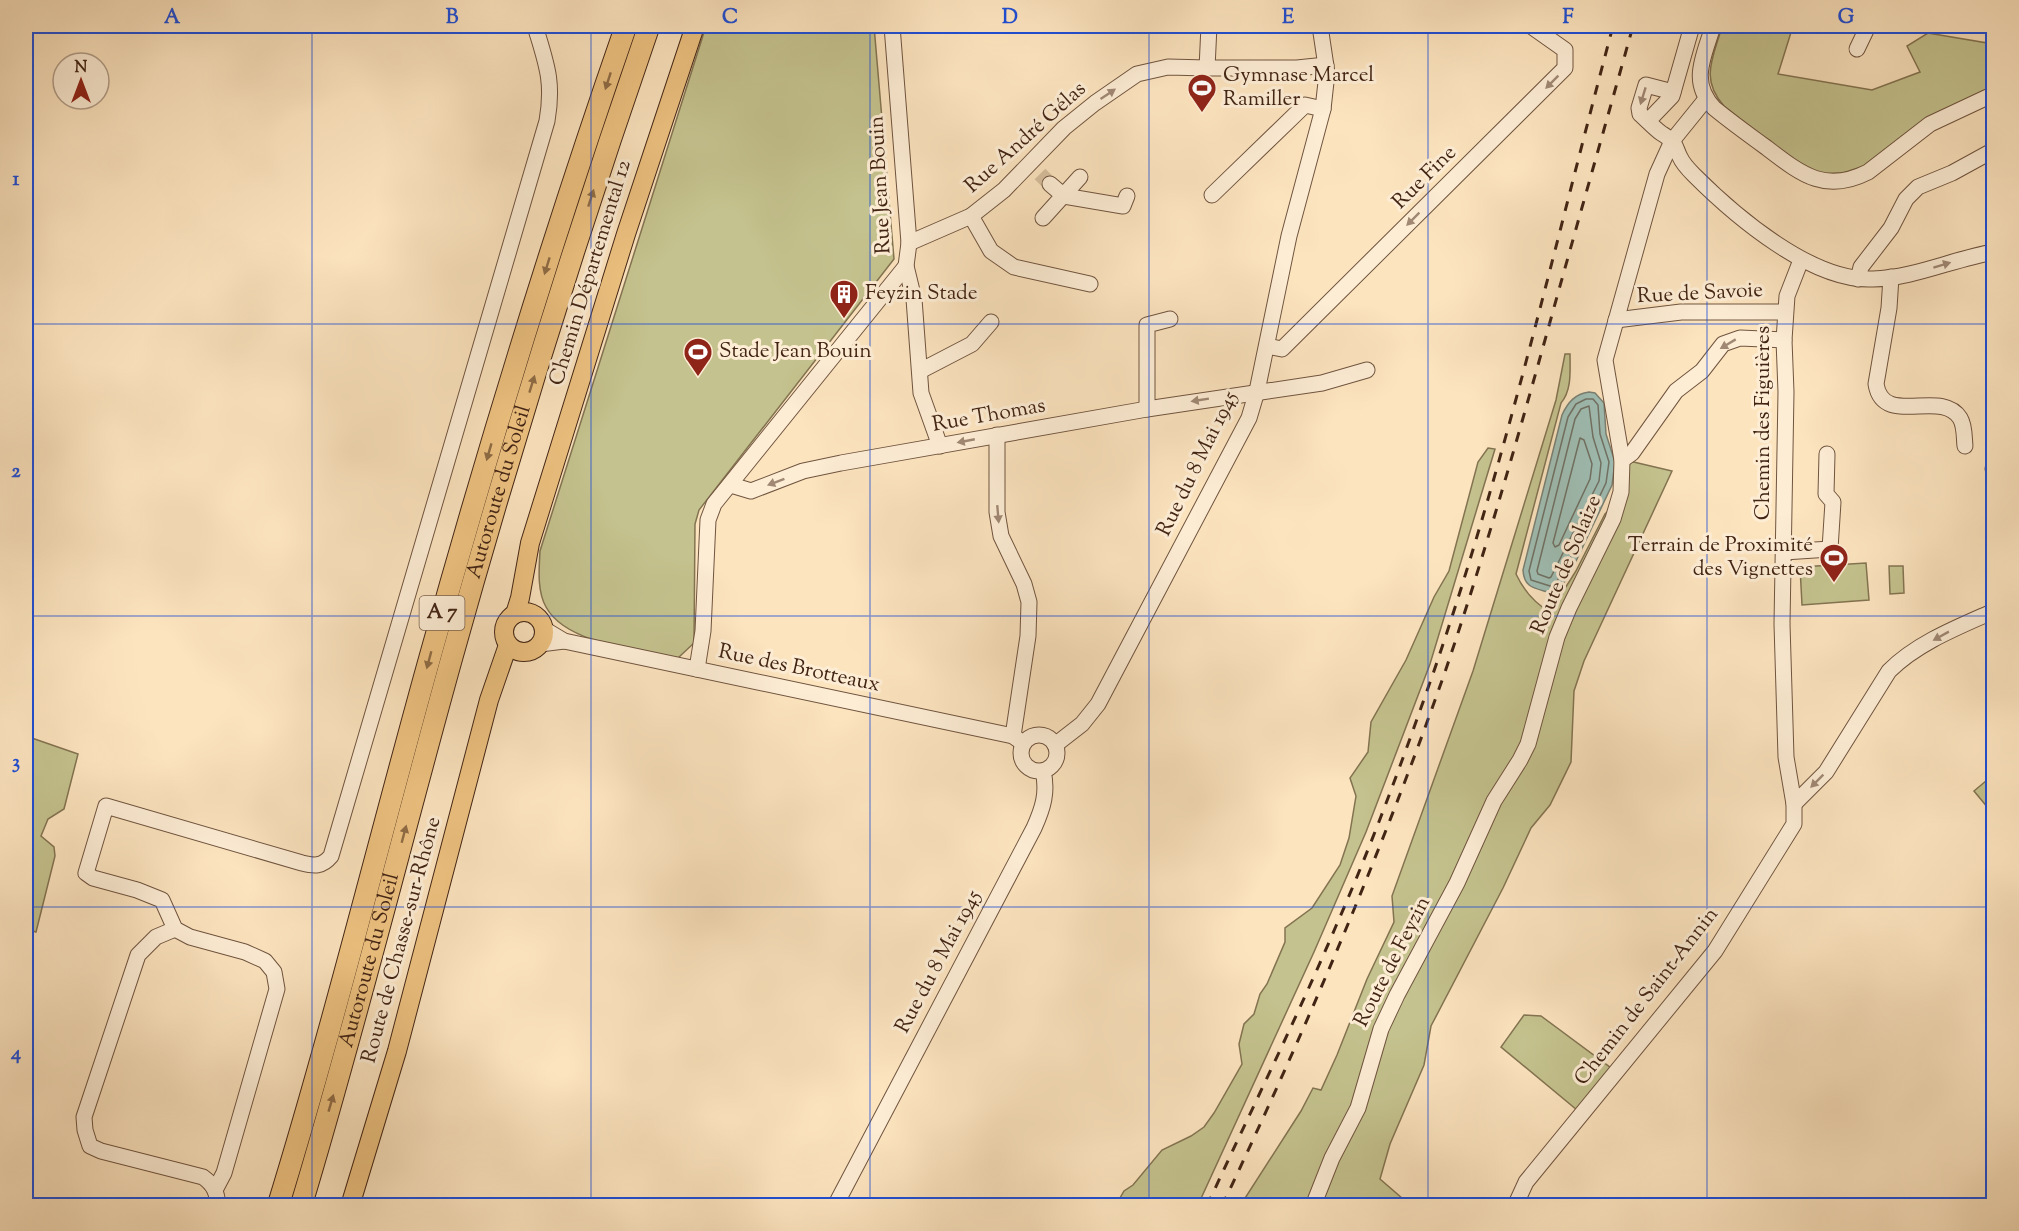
<svg xmlns="http://www.w3.org/2000/svg" width="2019" height="1231" viewBox="0 0 2019 1231" font-family="'Sorts Mill Goudy',serif">
<style>
.green{fill:#c4c28e;stroke:#837351;stroke-width:1.5}
.water{fill:#9fbeb4;stroke:#7a8074;stroke-width:1.5}
.lines{fill:none;stroke-linecap:round;stroke-linejoin:round}
.shore{stroke:#707164;stroke-width:1.5}
.minor-tunnel{stroke:#d7be9d;stroke-width:15;stroke-dasharray:15 8;stroke-linecap:butt}
.minor-casing{stroke:#70543f;stroke-width:17}
.major-casing{stroke:#422414;stroke-width:20}
.highway-casing{stroke:#422414;stroke-width:23}
.minor{stroke:#fdedd5;stroke-width:15}
.major{stroke:#eec280;stroke-width:18}
.highway{stroke:#eec280;stroke-width:21}
.rail{stroke:#422414;stroke-width:3;stroke-dasharray:10 10;stroke-linecap:butt}
.oneway{fill:#8f6b45}
.oneway2{fill:#a08874}
.grid{fill:none;stroke:#1d4ed8;stroke-width:1.5;stroke-opacity:0.55}
.labels{text-anchor:middle;dominant-baseline:central;stroke-width:6;stroke-linejoin:round;paint-order:stroke}
.shield{fill:#fdedd5;stroke:#7a604e;stroke-width:1.5}
.shield-label{font-size:20px;font-weight:bold;fill:#422414}
.poi-label{font-size:21px;fill:#422414;stroke:#fdedd5;text-anchor:start}
.street-label{font-size:21px;fill:#422414;stroke:#fdedd5}
.neatline{fill:none;stroke:#1d4ed8;stroke-width:2}
.grid-label{font-size:20px;text-anchor:middle;font-weight:bold;fill:#1d4ed8}
</style>
<rect width="100%" height="100%" fill="#fce4bf"/>
<filter id="stains"><feTurbulence type="fractalNoise" baseFrequency=".00333" numOctaves="4"/><feColorMatrix values="0 0 0 0 .2 0 0 0 0 .09 0 0 0 0 .02 0 0 0 .5 -.17"/></filter>
<radialGradient id="worn" r=".72"><stop offset=".6" stop-color="#630" stop-opacity="0"/><stop offset="1" stop-color="#630" stop-opacity=".3"/></radialGradient>
<g class="green">
<polygon points="26,26 30,26 26,128"/>
<path d="M706,26H874L894,259L699,510L695,524L694,643L678,658C639,650 566,644 546,607C537,591 539,569 540,551Z"/>
<path d="M1722,26H1793L1778,74L1872,90L1920,72L1907,46L1928,33L1993,44V88L1867,165L1843,173L1821,174L1801,166L1724,106C1699,78 1714,57 1722,26Z"/>
<path d="M1565,354H1570C1570,371 1572,390 1561,403L1516,574C1524,591 1534,603 1550,612L1576,571L1605,514L1625,496V460L1672,471L1584,661L1574,691L1571,762L1550,805L1531,828L1503,888L1431,1026L1424,1065L1390,1144L1380,1179L1410,1205L1240,1206L1301,1111L1313,1088L1321,1090L1337,1055L1367,979L1394,922L1392,896L1473,671L1556,400Z"/>
<polygon points="1488,448 1495,449 1430,664 1366,832 1314,952 1198,1205 1116,1205 1124,1191 1133,1185 1162,1150 1191,1136 1204,1127 1214,1113 1242,1064 1239,1044 1244,1024 1254,1014 1260,994 1267,984 1285,942 1285,928 1312,908 1340,865 1349,838 1356,796 1350,778 1368,752 1371,722 1406,660 1434,597 1449,571 1478,462"/>
<polygon points="1866,563 1869,600 1802,605 1800,567"/>
<polygon points="1889,566 1903,566 1904,593 1890,594"/>
<polygon points="26,736 78,754 64,809 48,819 41,836 54,847 55,856 36,932 26,929"/>
<polygon points="1993,775 1993,814 1974,791"/>
<polygon points="1524,1015 1541,1016 1611,1068 1577,1110 1501,1047"/>
</g>
<path class="water" d="M1589,392L1595,393L1604,403L1606,434L1615,462L1612,485L1577,559L1561,588L1551,593C1536,588 1524,589 1523,570L1562,415C1568,402 1575,394 1589,392Z"/>
<g class="lines">
<g class="shore">
<polygon points="1586,399 1593,399 1598,405 1600,434 1609,462 1606,483 1571,556 1556,583 1550,586 1531,580 1529,571 1568,417 1576,404"/>
<polygon points="1589,406 1593,437 1601,463 1599,481 1551,577 1549,578 1538,574 1537,571 1575,419 1581,409"/>
<polygon points="1580,438 1584,440 1592,464 1590,479 1559,545 1555,547 1553,543"/>
</g>
<polyline class="minor-tunnel" points="1040,174 1050,184"/>
<g class="minor-casing">
<g id="minor">
<polyline points="892,26 909,243 906,266 914,299 921,393 940,446"/>
<polyline points="1209,26 1207,68 1297,68 1326,65"/>
<path d="M1713,26C1704,57 1689,81 1714,108C1731,122 1749,135 1767,148C1801,174 1825,194 1868,172L1930,124L1994,94"/>
<polyline points="1857,49 1868,26"/>
<path d="M1673,92L1646,85L1639,108L1640,114C1647,120 1653,127 1661,133C1664,135 1669,138 1672,141C1676,145 1677,152 1680,157C1683,164 1689,170 1694,175C1735,216 1812,282 1873,279C1914,278 1953,259 1994,252"/>
<polyline points="1648,121 1672,96 1692,26"/>
<polyline points="1050,184 1064,196 1123,206 1127,196"/>
<polyline points="1212,195 1305,105 1323,109"/>
<polyline points="971,216 991,251 1014,267 1090,284"/>
<polyline points="1043,218 1080,177"/>
<polyline points="909,243 971,216 1004,190 1064,128 1095,103 1137,74 1168,67 1207,68"/>
<path d="M1891,277L1889,308L1876,384C1883,428 1941,388 1960,418C1965,426 1964,438 1965,446"/>
<polyline points="1858,279 1861,267 1891,228 1906,199 1918,187 1952,173 1994,150"/>
<polyline points="1616,320 1681,312 1785,312"/>
<polyline points="1267,346 1282,349 1565,68 1565,50 1531,26"/>
<polyline points="920,371 972,344 991,322"/>
<polyline points="1147,409 1147,325 1170,319"/>
<polyline points="997,435 997,512 1001,536 1024,584 1029,602 1028,636 1013,736"/>
<polyline points="1622,460 1632,453 1676,391 1702,371 1723,344 1740,338 1784,340"/>
<polyline points="1993,469 1994,469"/>
<polyline points="731,485 751,491 803,471 841,463 1147,409 1322,383 1367,370"/>
<polyline points="1784,552 1830,549 1833,502 1826,494 1827,454"/>
<polyline points="544,629 564,641 1013,736 1023,743"/>
<polyline points="540,644 564,641"/>
<polyline points="697,669 703,631 708,520 714,504 906,266"/>
<circle cx="1039" cy="753" r="18"/>
<polyline points="1055,745 1082,724 1098,704 1249,418 1257,391 1289,236 1323,109 1327,73 1320,26"/>
<path d="M1794,804L1826,772L1889,671C1917,643 1958,627 1994,611"/>
<path d="M175,929L156,937L138,955L84,1117L85,1130L90,1146L101,1151L203,1177C214,1185 217,1192 218,1206"/>
<path d="M215,1190L224,1173L277,989L274,972L265,961L245,952L190,937L175,929L162,900L137,890L93,878L86,873L106,806L302,863C314,866 322,867 331,856L547,121C554,81 546,63 535,26"/>
<path d="M835,1206L1034,828C1043,808 1048,792 1043,771"/>
<polyline points="1313,1206 1332,1158 1358,1108 1381,1029 1397,995 1457,883 1494,801 1520,760 1528,744 1557,637 1569,608 1613,519 1621,492 1622,460 1605,360 1657,174 1672,141 1706,99"/>
<polyline points="1515,1206 1526,1182 1715,951 1794,824 1794,804 1786,757 1782,624 1786,392 1784,340 1787,296 1801,260"/>
</g>
</g>
<g class="major-casing">
<g id="major">
<circle cx="524" cy="632" r="20"/>
<polyline points="515,614 520,598 530,543 626,234 695,26"/>
<polyline points="350,1206 397,1051 489,700 508,645"/>
</g>
</g>
<g class="highway-casing">
<g id="highway">
<path d="M278,1206C334,1024 379,840 430,657C489,445 554,233 626,26"/>
<path id="s1" d="M301,1206C356,1024 401,840 452,657C511,445 577,234 649,26"/>
</g>
</g>
<use href="#minor" class="minor"/>
<use href="#major" class="major"/>
<use href="#highway" class="highway"/>
<g class="rail">
<path d="M1207,1206C1250,1112 1296,1020 1336,926C1373,842 1405,754 1435,668C1507,457 1556,240 1613,26"/>
<path d="M1222,1206C1305,1031 1381,854 1445,672C1482,563 1514,451 1545,340C1574,235 1604,130 1633,26"/>
</g>
</g>
<defs><path id="oneway-solid" d="M-6-.8H1V-3.2L6.5 0L1 3.2V.8H-6Z" transform="scale(1.5)"/></defs>
<g class="oneway">
<use href="#oneway-solid" transform="translate(608 81) rotate(108)"/>
<use href="#oneway-solid" transform="translate(591 198) rotate(-72)"/>
<use href="#oneway-solid" transform="translate(547 266) rotate(107)"/>
<use href="#oneway-solid" transform="translate(532 384) rotate(-73)"/>
<use href="#oneway-solid" transform="translate(489 452) rotate(106)"/>
<use href="#oneway-solid" transform="translate(429 660) rotate(105)"/>
<use href="#oneway-solid" transform="translate(404 834) rotate(-75)"/>
<use href="#oneway-solid" transform="translate(331 1103) rotate(-74)"/>
</g>
<g class="oneway2">
<use href="#oneway-solid" transform="translate(1552 82) rotate(135)"/>
<use href="#oneway-solid" transform="translate(1108 94) rotate(-34)"/>
<use href="#oneway-solid" transform="translate(1643 96) rotate(107)"/>
<use href="#oneway-solid" transform="translate(1413 219) rotate(135)"/>
<use href="#oneway-solid" transform="translate(1942 265) rotate(-17)"/>
<use href="#oneway-solid" transform="translate(1728 344) rotate(149)"/>
<use href="#oneway-solid" transform="translate(1200 400) rotate(171)"/>
<use href="#oneway-solid" transform="translate(966 441) rotate(169)"/>
<use href="#oneway-solid" transform="translate(776 482) rotate(159)"/>
<use href="#oneway-solid" transform="translate(998 514) rotate(85)"/>
<use href="#oneway-solid" transform="translate(1941 636) rotate(151)"/>
<use href="#oneway-solid" transform="translate(1817 781) rotate(135)"/>
</g>
<path class="grid" d="M312,26V1206M591,26V1206M870,26V1206M1149,26V1206M1428,26V1206M1707,26V1206M26,324H1994M26,616H1994M26,907H1994"/>
<defs>
<g id="stadium-pin" transform="scale(1.5)"><path d="M0 17L-7.5 6A9.5 9.5 0 1 1 7.5 6Z" fill="#8f2418" stroke="#fdedd5"/><path d="M0-5a6.5 5 0 1 0 0 10a6.5 5 0 1 0 0-10ZM-3.5-1.8h7v3.6h-7Z" fill="#fff"/></g>
<g id="building-pin" transform="scale(1.5)"><path d="M0 17L-7.5 6A9.5 9.5 0 1 1 7.5 6Z" fill="#8f2418" stroke="#fdedd5"/><path d="M-4-6H4V6H1V3H-1V6H-4ZM-2.5-4.3h1.7v1.8h-1.7ZM.8-4.3h1.7v1.8H.8ZM-2.5-1h1.7V.8h-1.7ZM.8-1h1.7V.8H.8Z" fill="#fff"/></g>
</defs>
<g fill-rule="evenodd">
<use href="#stadium-pin" x="1202" y="88"/>
<use href="#building-pin" x="844" y="294"/>
<use href="#stadium-pin" x="698" y="352"/>
<use href="#stadium-pin" x="1834" y="558"/>
</g>
<g class="labels">
<rect class="shield" x="419.5" y="596" width="45" height="34" rx="4.5"/>
<g class="shield-label">
<text x="442" y="613">A 7</text>
</g>
<g class="poi-label">
<text x="1223" y="76">Gymnase Marcel<tspan x="1223" dy="24">Ramiller</tspan></text>
<text x="865" y="294">Feyzin Stade</text>
<text x="719" y="352">Stade Jean Bouin</text>
<text x="1813" y="546" text-anchor="end">Terrain de Proximité<tspan x="1813" dy="24">des Vignettes</tspan></text>
</g>
<g class="street-label">
<text transform="translate(1026 138) rotate(-42)">Rue André Gélas</text>
<text transform="translate(1425 178) rotate(-45)">Rue Fine</text>
<text transform="translate(881 185) rotate(-93)">Rue Jean Bouin</text>
<text transform="translate(591 273) rotate(-73)">Chemin Départemental 12</text>
<text transform="translate(1700 294) rotate(-3)">Rue de Savoie</text>
<text transform="translate(989 416) rotate(-10)">Rue Thomas</text>
<text transform="translate(1764 423) rotate(-90)">Chemin des Figuières</text>
<text transform="translate(1198 464) rotate(-64)">Rue du 8 Mai 1945</text>
<text stroke="none"><textPath href="#s1" startOffset="741">Autoroute du Soleil</textPath></text>
<text transform="translate(1567 565) rotate(-67)">Route de Solaize</text>
<text transform="translate(799 669) rotate(12)">Rue des Brotteaux</text>
<text transform="translate(402 940) rotate(-75)">Route de Chasse-sur-Rhône</text>
<text stroke="none"><textPath href="#s1" startOffset="255">Autoroute du Soleil</textPath></text>
<text transform="translate(939 962) rotate(-62)">Rue du 8 Mai 1945</text>
<text transform="translate(1393 962) rotate(-63)">Route de Feyzin</text>
<text transform="translate(1647 997) rotate(-52)">Chemin de Saint-Annin</text>
</g>
</g>
<rect width="2019" height="1231" fill="none" stroke="#fce4bf" stroke-width="66"/>
<g transform="translate(81 81)"><circle r="28" fill="#fdedd5" stroke="#b29d88" stroke-width="1.5"/>
<path d="M0-4.5L10 22L0 15L-10 22Z" fill="#8f2418"/>
<text y="-9" font-size="16" font-weight="bold" text-anchor="middle" fill="#422414">N</text>
</g>
<rect x="33" y="33" width="1953" height="1165" class="neatline"/>
<g class="grid-label">
<text x="172" y="23">A</text>
<text x="452" y="23">B</text>
<text x="730" y="23">C</text>
<text x="1010" y="23">D</text>
<text x="1288" y="23">E</text>
<text x="1568" y="23">F</text>
<text x="1846" y="23">G</text>
<text x="16" y="185">1</text>
<text x="16" y="477">2</text>
<text x="16" y="768">3</text>
<text x="16" y="1059">4</text>
</g>
<rect width="100%" height="100%" filter="url(#stains)"/>
<rect width="100%" height="100%" fill="url(#worn)"/>
</svg>
